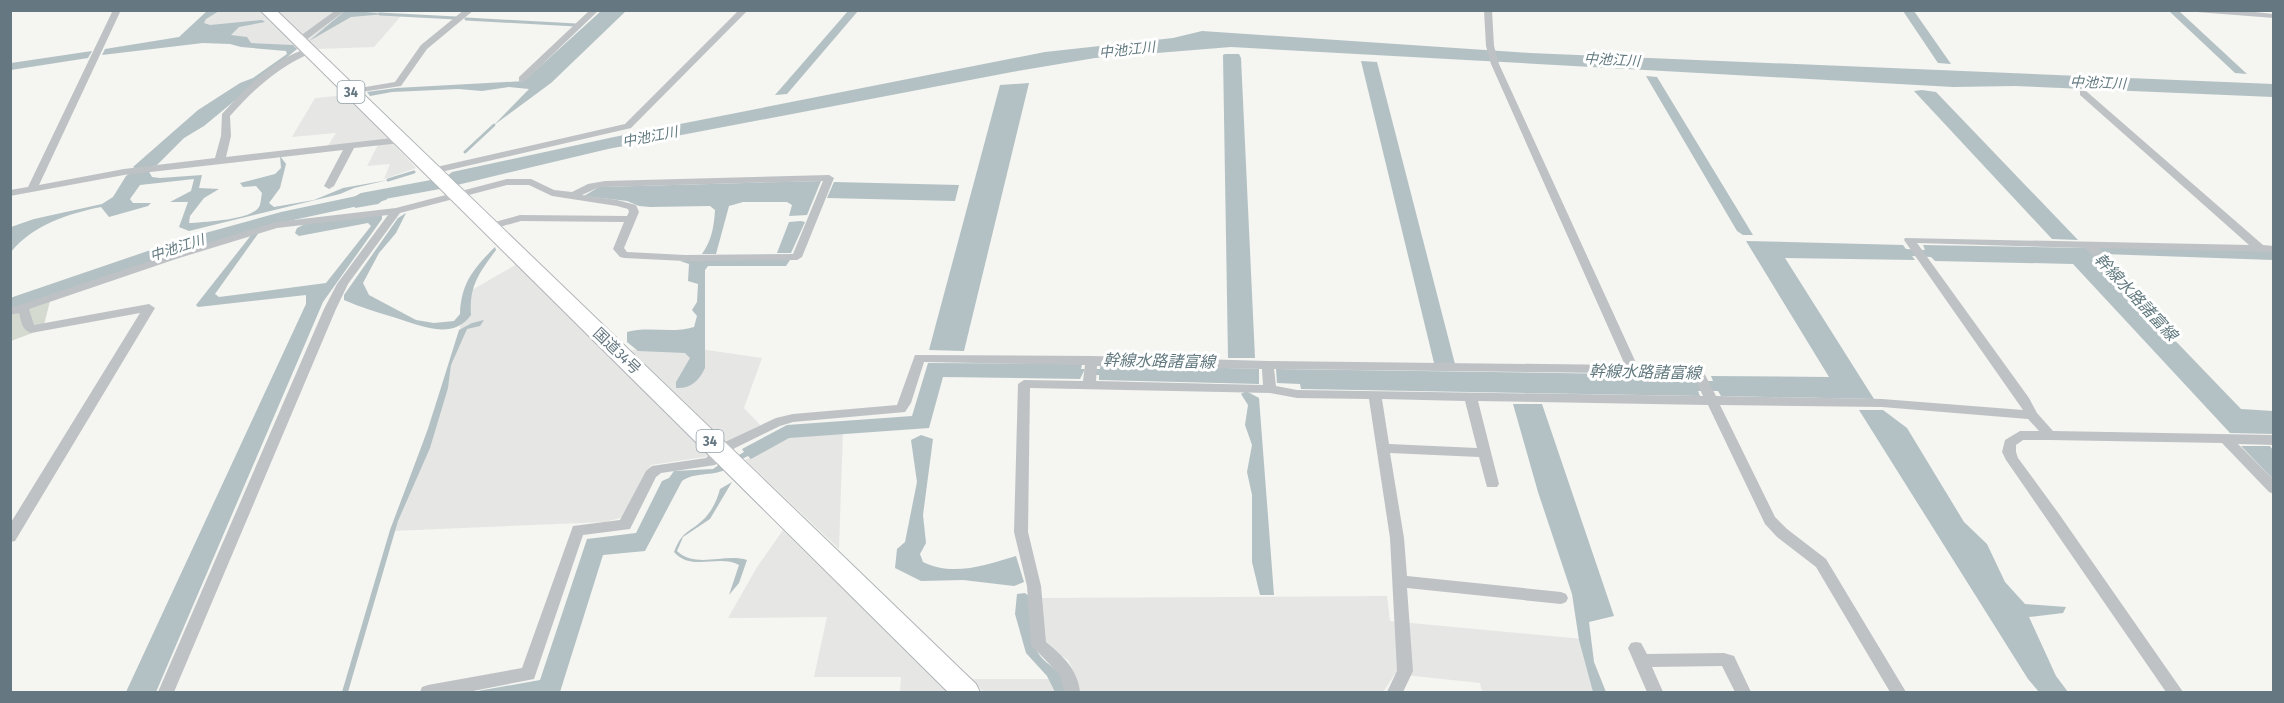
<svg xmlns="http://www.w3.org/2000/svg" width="2284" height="703" viewBox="0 0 2284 703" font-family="'Fira Sans Condensed','Noto Sans JP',sans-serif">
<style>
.built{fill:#e6e6e5}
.green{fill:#d5dad1}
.water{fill:#b3c1c4}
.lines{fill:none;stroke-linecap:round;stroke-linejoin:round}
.stream{stroke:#b3c1c4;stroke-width:3}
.river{fill:#b3c1c4;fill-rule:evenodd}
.trunk-casing{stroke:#b1b5b8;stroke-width:2}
.minor{fill:#bec2c5;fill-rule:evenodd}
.trunk{fill:#fff;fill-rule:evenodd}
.labels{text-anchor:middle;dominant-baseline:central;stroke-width:6;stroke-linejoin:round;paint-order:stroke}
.far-water-label{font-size:14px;font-style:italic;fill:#61797f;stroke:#fff}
.shield{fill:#fff;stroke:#93a0a7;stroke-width:1.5}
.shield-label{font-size:14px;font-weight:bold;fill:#657781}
.street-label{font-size:15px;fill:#657781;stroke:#fff}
.water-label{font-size:16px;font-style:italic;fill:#61797f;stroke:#fff}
</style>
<rect width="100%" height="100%" fill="#f5f5f1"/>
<g class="built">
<polygon points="212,10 357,10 402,15 374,47 291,50 223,39 196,22"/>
<polygon points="347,95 416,168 384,179 390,164 367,166 379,143 327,147 336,133 292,137 315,98"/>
<polygon points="517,264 711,456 651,465 624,517 605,522 393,531 459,335 465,294"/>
<polygon points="700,349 762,358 744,408 766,431 730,450 631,350"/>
<polygon points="843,431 839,549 745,460 789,435"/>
<polygon points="783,530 906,649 949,692 900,692 901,677 814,677 827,617 728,618 757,567"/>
<polygon points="1387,596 1390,621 1583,639 1596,692 1482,692 1480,683 1395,674 1383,692 984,692 970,679 1077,679 1068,660 1042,643 1041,598"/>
</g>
<polygon class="green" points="51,297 43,329 11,341 11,311"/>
<g class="water">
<polygon points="346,10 385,14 351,17 309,41"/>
<path d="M207,11H219L206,19L204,23L210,25L262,20L265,22L239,27L231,35L247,37L251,43L293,45L297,49L204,126L184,138L157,165L147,168L152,177L160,178L202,175L199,188L219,189L204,198L190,216L189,223C203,222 251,220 259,207C261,204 261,197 262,193L256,186L243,187L240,183L275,174L281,168L280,156L286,164L280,188L269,203L274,207L314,200L343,188L388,180L354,188L340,194L189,231L179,227L188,202H170L191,191L194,179L140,185L130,199L133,203H151L148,206L109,217L101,207C67,214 33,225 11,252V227L34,219L102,204L113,197L126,176L136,169L133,167L198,110L240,83L253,78L287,54L286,51L241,47L230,44L203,43L102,55L105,49L179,37Z"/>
<polygon points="601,11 626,11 551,83 494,125 529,89 509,87 482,91 458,89 392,92 370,96 367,92 396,88 524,81"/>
<polygon points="848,11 858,11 787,94 775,95"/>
<polygon points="1903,11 1914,11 1951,64 1938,63"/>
<polygon points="2169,11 2179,11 2247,74 2235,73"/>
<polygon points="1202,31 1530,53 2273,84 2273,97 2015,86 1953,87 1231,47 1095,58 1012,72 608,149 457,185 446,177 452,172 614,137 1045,52 1173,38"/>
<polygon points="92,51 88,58 11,70 11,63"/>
<polygon points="1225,54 1239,54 1241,58 1255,358 1228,358 1223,55"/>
<polygon points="1361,61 1377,62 1455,364 1434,363"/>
<polygon points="1646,76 1657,77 1753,235 1743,235 1737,231"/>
<polygon points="1029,83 964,351 929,350 1000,85"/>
<polygon points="1922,90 1936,92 2078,240 2052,239 1914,91"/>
<polygon points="431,180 440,189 385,199 378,204 355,208 352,198 361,193"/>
<path d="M821,181L807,215L789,216L792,205L787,202H743L729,206L716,254H702C712,240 714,226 715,210L710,206L650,207L639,206L627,201L584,196L599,187Z"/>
<polygon points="834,182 959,185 955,201 827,198"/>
<path d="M406,213L396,233L379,253L363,283L369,295L416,320L434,323L454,321L460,314C461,283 474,268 495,247L496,250C479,273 469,286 471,315C452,342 417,324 393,317C376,312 360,307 344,300V295L398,218Z"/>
<polygon points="382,215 382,219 323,302 156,692 126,692 306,304 306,295 198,307 196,305 252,234 260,231 215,294 219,297 326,283 371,226 368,223 299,236 295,233 297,228 307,223"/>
<polygon points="801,221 805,222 791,253 777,253 789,222"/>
<polygon points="1746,241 1903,245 1906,249 1925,250 1923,245 2086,248 2241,409 2273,411 2273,434 2230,433 2073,264 1935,261 1931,257 1912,256 1915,260 1785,258 1874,399 1721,396 1718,391 1698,391 1700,396 1301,389 1300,384 1277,383 1276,369 1690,375 1693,381 1713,381 1711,376 1829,377"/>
<polygon points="2097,247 2273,251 2273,260 2103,254"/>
<path d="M732,259L790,260L786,266H708L705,270V368C699,381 690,389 676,388V382L690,358L685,353L638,351L627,342V332C649,326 672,334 694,327L697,316L692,310L697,302L698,284L688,281L689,264L680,261Z"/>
<polygon points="484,320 480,326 467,329 451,365 448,388 430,448 398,521 348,692 342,692 390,530 428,429 459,330 472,323"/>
<polygon points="928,363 1082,364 1081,369 1085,369 1080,379 943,377 929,428 789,438 751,459 748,456 742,459 739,455 744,452 742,449 787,425 912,416"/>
<polygon points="1101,364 1259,369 1259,384 1099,380 1099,375 1096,375 1096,369 1100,369"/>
<polygon points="1246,391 1259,398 1274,595 1260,595 1252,562 1252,495 1247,472 1252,445 1245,425 1248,405 1241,394"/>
<polygon points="1513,404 1542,404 1614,616 1589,622 1594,662 1606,692 1593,692 1579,640 1572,594 1538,492"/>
<polygon points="1859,410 1883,410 1907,428 1964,522 1987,544 2005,582 2025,604 2066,607 2063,613 2029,617 2056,676 2068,692 2039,692 2028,679"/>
<path d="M921,435L933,439L923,515L926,543L920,554L923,562C953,577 986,565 1016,556L1024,582L1014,586L963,580L921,581L895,568L897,549L905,542L917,482L911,440Z"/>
<polygon points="2241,446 2270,446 2273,450 2273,479"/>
<path d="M720,464L725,470C712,476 694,472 682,481L645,551L603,555L560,692H472L540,680L587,539L636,533L662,481L669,478L674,471L713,469Z"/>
<path d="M732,482L710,519L683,537L677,551C696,569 725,553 747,560L739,583L729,595L739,565C719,554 691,572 674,552C683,529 690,533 705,518C713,509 717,500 720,489Z"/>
<path d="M1025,593L1030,597C1031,613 1029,637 1037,651C1046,668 1065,668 1067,692H1055L1047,676L1026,653L1015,614L1017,594Z"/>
</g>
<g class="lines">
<g class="stream">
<polyline points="380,14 456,18"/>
<polyline points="466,19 576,25"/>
<polyline points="465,152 494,125"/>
<polyline points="388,180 414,172"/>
</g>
<polygon class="river" points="380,191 386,192 389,196 386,200 284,222 194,248 10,311 10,298 180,240 281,212"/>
<g class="trunk-casing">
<polygon id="trunk" points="260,10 276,10 976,684 980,692 948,692"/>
</g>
<g class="minor">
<path d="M113,10H121L39,185L124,169L215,158L221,136L222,114C246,88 273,59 308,48L312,51L311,53C278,67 253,90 230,116L231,136L226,157L401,137L406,140L401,143L354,148L334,186L329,189L324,186L343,150L124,175L10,196V190L28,187Z"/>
<polygon points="336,10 346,10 302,43 296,43 296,39"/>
<polygon points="464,10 474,10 427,49 401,86 348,94 348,90 395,82 421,45"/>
<polygon points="590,10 599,10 525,81 519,81 519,77"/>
<polygon points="739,10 748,10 631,128 432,174 427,171 432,168 625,124"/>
<path d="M1484,10H1492L1494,46L1499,64L1637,365L1701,367L1716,396L1882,399L2023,410L1904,240L1905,238L2249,245L2080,95V91H2086L2263,245L2274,246V252L2098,248L2162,313L2164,316L2162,319H2154L2085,248L1917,243L2029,398L2037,413L2053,431L2274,435V445L2238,444L2274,480V494L2269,492L2222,443L2050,440H2023L2016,445V452L2018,458L2059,514L2183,692H2166L2006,460L2002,452L2005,440L2020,431H2039L2028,419L1882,407L1720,405L1775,517L1787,529L1826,559L1906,692H1890L1816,567L1777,537L1765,524L1708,405L1478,401L1499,484L1497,487H1487L1479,457L1390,453L1404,538L1407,576L1561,592L1566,594L1568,598L1566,602L1561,604L1407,588L1413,671L1403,692H1387L1397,671L1390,538L1369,399L1297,398L1270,393L1030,388L1028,532L1041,586L1046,642C1063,656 1078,670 1080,692H1064L1060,675L1031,645L1027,586L1014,532L1018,384L1024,380L1083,381L1085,365L924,362L911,403L905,412L793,422L780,426L735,448L715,465L661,473L656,477L630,529L583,535L534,679L468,692H420L422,687L428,685L522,668L573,526L620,520L646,471L652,466L706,458L725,442L776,418L793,414L897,405L915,355L1092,356L1268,361L1625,365L1491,64L1486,46ZM1097,366L1262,369L1263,385L1096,381ZM1274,369L1693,374L1703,396L1297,390L1276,386ZM1382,399L1465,401L1477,448L1389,444Z"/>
<polygon points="2193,10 2235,10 2274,14 2274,18 2197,12"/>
<path d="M829,175L834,178L802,257L797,260L685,261L624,258L620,257L613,249L624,222L521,221L489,230L485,229L484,227L485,225L520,215L627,216L629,212L628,209L617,206L552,196L529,185H507L400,213L348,284L336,309L174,692H158L324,309L337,284L388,215L277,228L176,259L29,309L34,325L149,304L155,308L15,541L10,542V524L140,313L31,333C22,330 21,321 19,313L10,315V308L168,255L276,222L396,208L507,179H531L554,190L572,192L588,184L605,181ZM823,181L793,254L685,255L627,252L624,248L639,212L636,205L617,200L582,195L595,189L605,187Z"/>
<polygon points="1636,642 1641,643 1647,654 1724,653 1734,656 1751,692 1735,692 1722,666 1652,667 1663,692 1647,692 1628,648 1631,643"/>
</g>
<use href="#trunk" class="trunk"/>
</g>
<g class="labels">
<g class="far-water-label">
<text transform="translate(1127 50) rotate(-6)">中池江川</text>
<text transform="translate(1612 60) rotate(3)">中池江川</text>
<text transform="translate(2098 83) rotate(2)">中池江川</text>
<text transform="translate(650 137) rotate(-11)">中池江川</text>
<text transform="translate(177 248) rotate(-18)">中池江川</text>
</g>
<g class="shield">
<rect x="337.5" y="81" width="27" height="22" rx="4.5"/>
<rect x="696.5" y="430" width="27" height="22" rx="4.5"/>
</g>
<g class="shield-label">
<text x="351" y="92">34</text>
<text x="710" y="441">34</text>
</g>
<g class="street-label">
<text transform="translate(617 351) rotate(44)">国道34号</text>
</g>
<g class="water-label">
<text transform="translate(2136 297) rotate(47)">幹線水路諸富線</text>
<text transform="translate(1159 361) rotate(1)">幹線水路諸富線</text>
<text transform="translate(1645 372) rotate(1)">幹線水路諸富線</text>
</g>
</g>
<rect width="2284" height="703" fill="none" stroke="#657781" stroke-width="24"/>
</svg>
